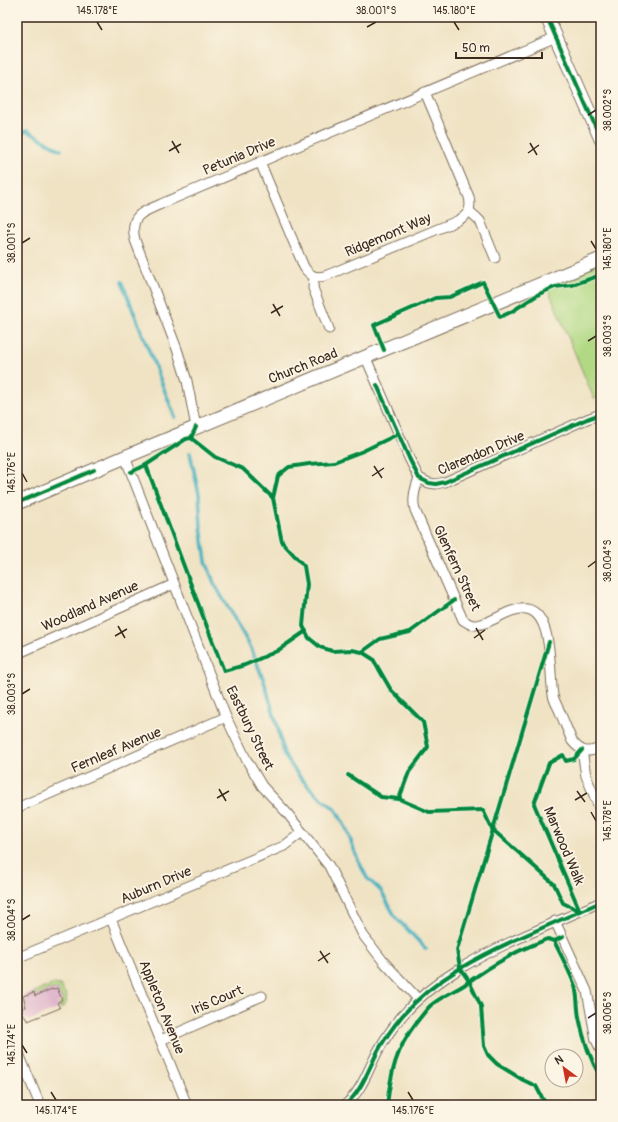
<svg xmlns="http://www.w3.org/2000/svg" width="618" height="1122" viewBox="0 0 618 1122" font-family="Pangolin,sans-serif">
<style>
.green{fill:#b1d984;stroke:#768251}
.lines{fill:none;stroke-linecap:round;stroke-linejoin:round}
.stream{stroke:#45b2c1;stroke-width:3.5}
.building{fill:#dcacc8}
.street-casing{stroke:#7a6b58;stroke-width:11}
.secondary-casing{stroke:#7a6b58;stroke-width:15}
.street{stroke:#fff;stroke-width:9}
.secondary{stroke:#fff;stroke-width:13}
.cycleway-casing{stroke:#fcf5e5;stroke-width:6}
.cycleway{stroke:#00873e;stroke-width:4}
.ticks{fill:none;stroke:#3b2a1e;stroke-width:1.5}
.labels{text-anchor:middle;dominant-baseline:central;stroke-width:3.5;stroke-linejoin:round;paint-order:stroke}
.street-label{font-size:14px;fill:#3b2a1e;stroke:#fcf5e5}
.neatline{fill:none;stroke:#3b2a1e;stroke-width:1.5}
.ticks-label{font-size:10px;text-anchor:middle;fill:#3b2a1e}
</style>
<rect width="100%" height="100%" fill="#fcf5e5"/>
<filter id="ink" filterUnits="userSpaceOnUse"><feTurbulence type="fractalNoise" baseFrequency=".025" numOctaves="2"/><feDisplacementMap in="SourceGraphic" scale="8" xChannelSelector="R" yChannelSelector="G"/><feConvolveMatrix kernelMatrix="1 2 1 2 8 2 1 2 1" color-interpolation-filters="sRGB"/></filter>
<filter id="wash" filterUnits="userSpaceOnUse"><feTurbulence type="fractalNoise" baseFrequency=".012" numOctaves="4" result="noise"/><feDisplacementMap in="SourceGraphic" scale="16" xChannelSelector="R" yChannelSelector="G"/><feGaussianBlur stdDeviation="0.9" result="paint"/><feColorMatrix in="noise" values="0 0 0 0 0 0 0 0 0 0 0 0 0 0 0 0 0 1.4 0 .05"/><feComposite in="paint" operator="in"/></filter>
<g filter="url(#wash)">
<rect width="100%" height="100%" fill="#f0e3c4"/>
<g class="green">
<polygon points="601,262 601,396 594,399 546,284"/>
<polygon points="54,984 60,985 67,997 66,1000 67,1002 61,1009 59,1004 63,1001 57,988 52,990 51,989 35,996 34,992"/>
</g>
<g class="lines">
<g class="stream">
<polyline points="17,134 27,131 61,150"/>
<polyline points="122,282 175,417"/>
<polyline points="190,453 199,494 201,527 206,561 214,583 251,648 264,681 278,728 284,755 299,776 315,793 336,810 346,828 358,860 367,878 381,891 396,918 407,929 426,949"/>
</g>
</g>
<g id="blocks">
<polygon class="building" points="57,988 62,1000 57,1003 60,1008 28,1021 28,1019 26,1019 21,1009 26,1007 23,996 34,992 35,996 52,989 52,990"/>
</g>
</g>
<g filter="url(#ink)">
<use href="#blocks" fill-opacity="0" stroke="#7a6b58" stroke-width="1"/>
<g class="lines">
<g class="street-casing">
<g id="street">
<path d="M260,162L304,267C311,278 318,279 330,274L457,221C468,215 472,210 469,197L425,92"/>
<polyline points="469,211 476,217 480,221 495,258"/>
<polyline points="314,276 313,288 329,329"/>
<polyline points="366,358 409,458 419,478 429,483 436,484 445,482 587,419 601,414"/>
<path d="M196,427L187,381L177,349L135,240C129,214 142,213 161,204L556,37"/>
<polyline points="125,457 226,717 246,759 262,786 287,813 329,866 363,935 383,961 418,999"/>
<path d="M419,478C415,489 412,499 415,510L463,620C467,622 469,625 474,625C490,626 509,606 527,609C554,614 549,674 553,695C554,701 558,707 560,712C564,722 568,731 572,741C581,752 588,754 601,747"/>
<polyline points="17,654 174,584"/>
<polyline points="582,750 586,776 601,812"/>
<polyline points="17,808 226,717"/>
<polyline points="111,919 187,1105"/>
<polyline points="555,921 587,991 596,1040 601,1050"/>
<polyline points="17,958 284,846 302,832"/>
<polyline points="161,1040 262,996"/>
<polyline points="17,1049 40,1105"/>
<path d="M345,1105C362,1091 368,1070 378,1051C385,1038 393,1027 402,1016C435,978 481,955 526,935C551,924 576,913 601,902"/>
</g>
</g>
<g class="secondary-casing">
<g id="secondary">
<polyline points="547,17 601,139"/>
<polyline points="17,503 125,457 601,259"/>
</g>
</g>
<use href="#street" class="street"/>
<use href="#secondary" class="secondary"/>
<g class="cycleway-casing">
<g id="cycleway">
<polyline points="547,17 601,139"/>
<polyline points="384,350 374,325 435,298 450,297 483,282 500,317 511,312 539,294 555,287 572,285 601,275"/>
<polyline points="377,385 409,458 419,478 429,483 436,484 445,482 587,419 601,414"/>
<polyline points="196,427 191,438 215,457 243,469 273,498"/>
<polyline points="398,434 363,451 334,462 309,464 289,467 278,476 273,498 282,542 304,566 307,584 303,626 309,638 320,647 332,651 352,650 362,652 373,659 391,690 423,722 428,747 409,772 399,799 429,812 483,810 492,829 554,884 563,903 580,911"/>
<polyline points="146,465 186,439 191,438"/>
<polyline points="131,472 146,465 188,577 224,671 245,665 277,651 306,631"/>
<polyline points="17,503 94,470"/>
<polyline points="362,652 380,639 410,632 454,600"/>
<polyline points="348,775 381,797 399,799"/>
<polyline points="580,911 534,804 549,763 563,755 566,761 574,759 582,750"/>
<path d="M554,941C561,955 570,972 575,986C578,997 577,1007 579,1017C583,1039 590,1059 601,1078"/>
<path d="M345,1105C362,1091 368,1070 378,1051C385,1038 393,1027 402,1016C435,978 481,955 526,935C551,924 576,913 601,902"/>
<path d="M387,1105C391,1072 396,1049 416,1023C421,1017 425,1011 430,1006C440,997 453,992 464,985C478,975 493,965 508,957C520,949 534,945 547,939L554,941L563,937"/>
<polyline points="546,1105 536,1086 523,1080 497,1064 488,1055 484,1046 481,1006 469,981 460,968 457,950 549,642"/>
</g>
</g>
<use href="#cycleway" class="cycleway"/>
</g>
</g>
<path class="ticks" d="M97,22L102,30M454,22L459,30M367,27L376,22M588,115L596,110M172,141L179,153M530,143L537,155M169,151L181,144M528,153L539,145M591,241L596,249M22,243L30,238M273,304L280,316M271,313L283,306M588,341L596,336M374,466L382,478M22,473L27,482M372,476L384,468M588,567L596,561M118,626L125,638M476,628L483,640M115,636L127,629M474,638L485,630M22,694L30,689M219,789L226,801M577,791L585,802M217,798L229,791M575,800L587,793M591,812L596,821M22,920L30,915M320,951L328,963M318,961L330,953M588,1018L596,1013M22,1045L27,1053M51,1092L56,1100M408,1092L413,1100"/>
<g class="labels">
<g class="street-label">
<text transform="translate(239 156) rotate(-23)">Petunia Drive</text>
<text transform="translate(388 235) rotate(-23)">Ridgemont Way</text>
<text transform="translate(303 366) rotate(-22)">Church Road</text>
<text transform="translate(481 453) rotate(-23)">Clarendon Drive</text>
<text transform="translate(457 568) rotate(65)">Glenfern Street</text>
<text transform="translate(90 606) rotate(-24)">Woodland Avenue</text>
<text transform="translate(250 728) rotate(64)">Eastbury Street</text>
<text transform="translate(116 750) rotate(-23)">Fernleaf Avenue</text>
<text transform="translate(564 846) rotate(67)">Marwood Walk</text>
<text transform="translate(156 885) rotate(-23)">Auburn Drive</text>
<text transform="translate(217 1000) rotate(-23)">Iris Court</text>
<text transform="translate(162 1007) rotate(68)">Appleton Avenue</text>
</g>
</g>
<rect width="618" height="1122" fill="none" stroke="#fcf5e5" stroke-width="44"/>
<g transform="translate(564 1068) rotate(328)"><circle r="19" fill="#fcf5e5" stroke="#afa495"/>
<path d="M0-3L7 15L0 10L-7 15Z" fill="#c8321e"/>
<text y="-6" font-size="11" font-weight="bold" text-anchor="middle" fill="#3b2a1e">N</text>
</g>
<path d="M456 52v6h86v-6" fill="none" stroke="#3b2a1e" stroke-width="2"/>
<text x="462" y="52" font-size="12" fill="#3b2a1e" stroke="#fcf5e5" stroke-width="3" paint-order="stroke">50 m</text>
<rect x="22" y="22" width="574" height="1078" class="neatline"/>
<g class="ticks-label">
<text x="97" y="14">145.178°E</text>
<text x="376" y="14">38.001°S</text>
<text x="454" y="14">145.180°E</text>
<text transform="translate(607 110) rotate(-90)" y="4">38.002°S</text>
<text transform="translate(11 243) rotate(-90)" y="4">38.001°S</text>
<text transform="translate(607 249) rotate(-90)" y="4">145.180°E</text>
<text transform="translate(607 336) rotate(-90)" y="4">38.003°S</text>
<text transform="translate(11 473) rotate(-90)" y="4">145.176°E</text>
<text transform="translate(607 561) rotate(-90)" y="4">38.004°S</text>
<text transform="translate(11 694) rotate(-90)" y="4">38.003°S</text>
<text transform="translate(607 821) rotate(-90)" y="4">145.178°E</text>
<text transform="translate(11 920) rotate(-90)" y="4">38.004°S</text>
<text transform="translate(607 1013) rotate(-90)" y="4">38.006°S</text>
<text transform="translate(11 1045) rotate(-90)" y="4">145.174°E</text>
<text x="56" y="1114">145.174°E</text>
<text x="413" y="1114">145.176°E</text>
</g>
</svg>
